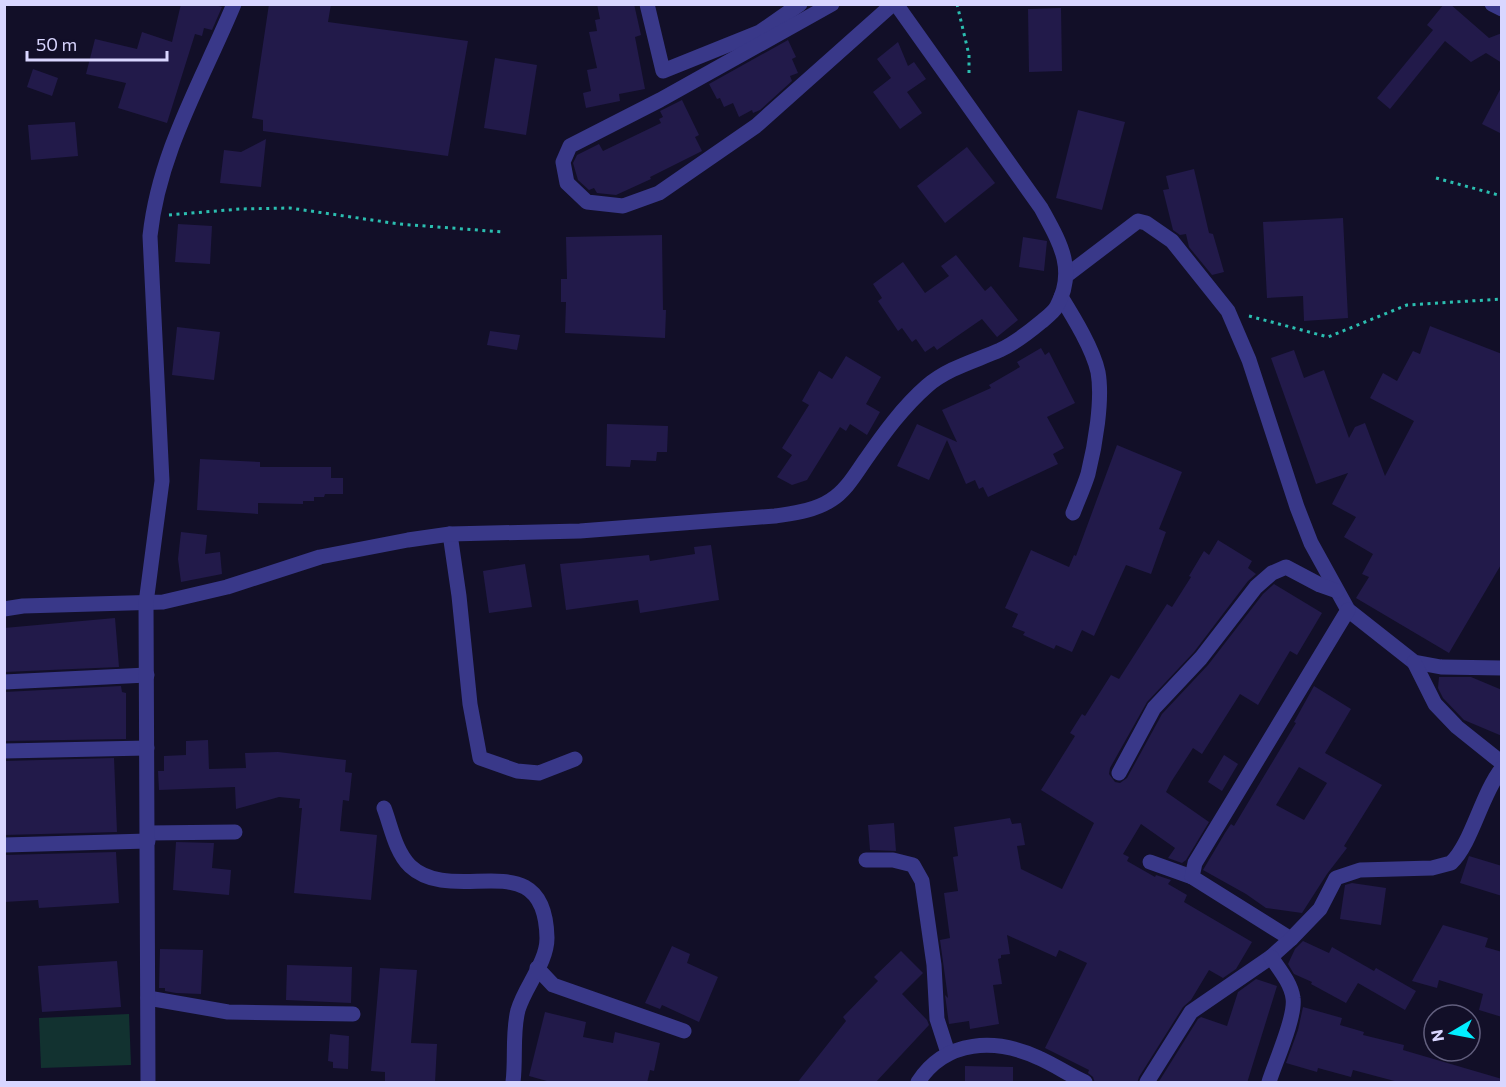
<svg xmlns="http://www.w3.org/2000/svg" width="1506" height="1087" viewBox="0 0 1506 1087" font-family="Commissioner,sans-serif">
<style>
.green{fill:#123230}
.building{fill:#221a4a;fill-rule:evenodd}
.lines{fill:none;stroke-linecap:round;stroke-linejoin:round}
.path{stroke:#2bbeb0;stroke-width:3;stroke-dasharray:3 4.5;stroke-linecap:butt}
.minor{stroke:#393889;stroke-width:15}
</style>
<rect width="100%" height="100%" fill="#120f28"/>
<polygon class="green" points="129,1014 131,1065 41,1068 39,1018"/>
<g class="building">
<polygon points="181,4 212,4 222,7 212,30 204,28 202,36 195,34 167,123 118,108 126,83 86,74 95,39 137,49 142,32 172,42"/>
<polygon points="269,4 331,4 328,22 468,41 448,156 263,131 263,120 252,118"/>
<polygon points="597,4 634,4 641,35 635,37 645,89 619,94 620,101 586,108 583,93 591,91 587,70 597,68 589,32 597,31 595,20 600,19"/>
<polygon points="1444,4 1450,4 1489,38 1502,33 1502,63 1486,53 1471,62 1445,41 1390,109 1377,98 1433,30 1427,25"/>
<polygon points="1061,8 1062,71 1029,72 1028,9"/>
<polygon points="788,40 796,57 792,59 798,73 790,76 792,81 760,110 753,113 752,110 739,117 733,103 724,107 720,98 717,99 709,84"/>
<polygon points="898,42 908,66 914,62 926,79 907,92 922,113 900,129 873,92 891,78 877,59"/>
<polygon points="495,58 537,65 526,135 484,128"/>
<polygon points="33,69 58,78 52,96 27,87"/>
<polygon points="1502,86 1502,134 1482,124"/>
<polygon points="682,100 699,135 695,137 702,151 650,177 651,179 616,195 597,193 594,188 589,190 578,180 573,163 577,155 599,144 603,151 661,123 659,119 663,117 660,111"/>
<polygon points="1078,110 1125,122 1102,210 1056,198"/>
<polygon points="75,122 78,156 31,160 28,125"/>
<polygon points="266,139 261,187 220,183 224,150 241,152"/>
<polygon points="967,147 995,183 945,223 917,186"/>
<polygon points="1194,169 1209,233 1213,234 1224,272 1212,275 1189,247 1186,234 1180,235 1173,230 1163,190 1169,189 1166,176"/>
<polygon points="1343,218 1348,318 1304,321 1303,296 1267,298 1263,222"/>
<polygon points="178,224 212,226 210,264 175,262"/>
<polygon points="662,235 663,310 666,310 665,338 565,333 566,302 561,302 561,279 567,279 566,237"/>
<polygon points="1023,237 1047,241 1044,271 1019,267"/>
<polygon points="956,255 985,291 991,286 1018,320 997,337 982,319 937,350 934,346 925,352 916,339 912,342 902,328 898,331 878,301 882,298 873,284 903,262 925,293 949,276 941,266"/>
<polygon points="1430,326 1502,354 1502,563 1449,653 1356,598 1369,577 1362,574 1373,554 1344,537 1356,517 1332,504 1348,473 1316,484 1271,358 1294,350 1304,378 1324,370 1349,438 1355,427 1365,423 1385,476 1414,421 1370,398 1383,373 1397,381 1413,351 1420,354"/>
<polygon points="177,327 220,332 214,380 172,375"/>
<polygon points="490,331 520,335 517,350 487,345"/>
<polygon points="1041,348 1045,355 1049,352 1075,403 1047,417 1064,448 1053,454 1058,464 988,497 983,487 979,489 975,480 966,484 947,440 929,480 897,466 917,424 957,442 942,410 991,388 989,385 1020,367 1017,362"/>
<polygon points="846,356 881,377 866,404 880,412 867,435 850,424 846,431 840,427 807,480 792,485 777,477 792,455 782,448 809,405 802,401 819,371 832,379"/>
<polygon points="607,424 668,426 667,452 657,452 656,461 631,460 630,467 606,466"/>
<polygon points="1117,445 1182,472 1159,529 1166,532 1151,574 1126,565 1094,636 1082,630 1072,652 1056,645 1054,649 1023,635 1025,632 1012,627 1018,614 1005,608 1031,550 1069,567 1074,555 1076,556"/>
<polygon points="200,459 260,462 260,467 331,467 331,478 343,478 343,494 325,494 324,497 314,497 314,501 303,501 303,504 258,503 258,514 197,510"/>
<polygon points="181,532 207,535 205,554 220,552 222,574 181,582 178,559"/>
<polygon points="1218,540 1252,561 1248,568 1256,574 1248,581 1194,652 1147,702 1110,768 1109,774 1115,782 1120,783 1127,778 1162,714 1208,665 1263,594 1274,584 1322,613 1297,655 1290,651 1258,705 1240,694 1202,754 1193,748 1171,782 1166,792 1209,822 1186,860 1182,863 1168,858 1175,848 1141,824 1123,854 1129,857 1127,861 1155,877 1156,875 1171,880 1168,884 1187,895 1184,902 1252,942 1236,969 1223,978 1209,970 1191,1000 1183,1007 1139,1077 1137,1083 1095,1083 1093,1077 1088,1073 1089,1070 1045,1048 1087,963 1059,950 1056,957 1007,935 1010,954 1001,955 1001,958 998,959 1002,984 993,985 999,1024 970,1029 969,1021 949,1024 945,995 948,998 940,940 950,938 944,893 958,891 953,857 958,856 954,827 1010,818 1012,824 1021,823 1025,845 1017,846 1021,869 1062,889 1094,823 1041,790 1075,736 1070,733 1082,714 1085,716 1111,675 1119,679 1167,604 1172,607 1191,577 1189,576 1204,551 1209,555"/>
<polygon points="711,545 719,600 640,613 638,600 566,610 560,564 649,555 650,561 695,554 694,547"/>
<polygon points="525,564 532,607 489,613 483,571"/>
<polygon points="115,618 119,667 4,672 4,628"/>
<polygon points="1439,677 1471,677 1502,690 1502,736 1464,720 1443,698 1438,688"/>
<polygon points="121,686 122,692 126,693 126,739 4,741 4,692"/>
<path d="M1314,686L1351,709L1325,753L1382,785L1344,846L1347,848L1327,874L1302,913L1266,908L1246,894L1203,870L1225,833L1231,824L1234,826L1296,723L1294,722ZM1299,767L1327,783L1304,820L1276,805Z"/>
<polygon points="208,740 209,769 246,768 245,753 278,752 346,760 345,772 352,773 349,801 343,800 340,831 377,835 371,900 294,893 302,808 299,808 300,799 279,797 236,809 235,787 159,790 158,771 164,771 164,756 186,755 186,741"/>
<polygon points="1224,755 1238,764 1222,791 1208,782"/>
<polygon points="114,758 117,832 4,835 4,761"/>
<polygon points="894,823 896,851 870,850 868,825"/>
<polygon points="176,842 214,843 212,868 231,870 229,895 173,890"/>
<polygon points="116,852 119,903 39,908 38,900 4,902 4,855"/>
<polygon points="1469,856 1502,866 1502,896 1460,883"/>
<polygon points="1352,883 1386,888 1381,925 1340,919 1345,885"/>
<polygon points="1443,925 1488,938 1485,947 1502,952 1502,1017 1479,1010 1483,994 1439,980 1437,988 1412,981"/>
<polygon points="1303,941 1329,953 1332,947 1374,971 1376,968 1416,991 1405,1010 1358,983 1346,1003 1311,984 1312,982 1294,974 1288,964 1295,949"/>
<polygon points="672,946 690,954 687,963 718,977 699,1022 662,1005 660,1009 645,1003"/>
<polygon points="160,949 203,950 201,994 176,993 165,991 165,988 159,988"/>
<polygon points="901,951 923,973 902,994 927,1020 929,1025 875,1083 797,1083 846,1021 843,1017 878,981 874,977"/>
<polygon points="117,961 121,1007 42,1012 38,966"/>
<polygon points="287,965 352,967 351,1003 286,1000"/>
<polygon points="380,968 417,970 411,1043 437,1044 435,1083 385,1083 385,1072 371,1071"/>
<polygon points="1256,979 1277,986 1247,1083 1158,1083 1198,1019 1201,1017 1227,1026 1238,992"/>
<polygon points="1303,1007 1342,1018 1340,1025 1364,1032 1363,1035 1404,1045 1403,1050 1502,1079 1501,1083 1402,1083 1353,1070 1351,1077 1318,1068 1317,1072 1286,1063 1298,1030"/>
<polygon points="545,1012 586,1022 583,1037 613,1043 615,1032 660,1043 654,1071 650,1070 647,1083 554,1083 529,1076"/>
<polygon points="330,1034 349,1036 348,1069 333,1068 333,1062 328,1061"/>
<polygon points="965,1066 1013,1067 1013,1083 965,1083"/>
</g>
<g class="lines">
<g class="path">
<polyline points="957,4 969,55 969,77"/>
<polyline points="1436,178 1502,196"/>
<polyline points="169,215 240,209 290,208 399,224 503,232"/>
<polyline points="1249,316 1328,337 1407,305 1502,299"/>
</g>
<g class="minor">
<polyline points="647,4 663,71 760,32 800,4"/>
<polyline points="832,4 660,100 570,146 563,162 567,183 587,202 623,206 659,193 756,126 893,4"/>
<polyline points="1492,4 1502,9"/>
<polyline points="1067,275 1138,221 1146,223 1172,241 1228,311 1249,360 1297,507 1311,543 1348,610 1414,662 1441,667 1502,668"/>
<path d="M1061,297C1074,318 1093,349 1098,372C1103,400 1095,446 1088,474C1084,487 1078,500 1073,513"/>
<polyline points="450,534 459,596 470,704 480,758 517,771 539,773 575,759"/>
<path d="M4,609L23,606L163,602L227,587L320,557L408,540L450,534L580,531L775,516C794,513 814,511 831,500C846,491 856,473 866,459C884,433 903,407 927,386C948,368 975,361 1000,350C1015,343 1029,332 1041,322C1047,317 1054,312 1057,306C1077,269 1059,241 1041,208L896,4"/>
<polyline points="1414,662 1435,704 1457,727 1502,763"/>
<polyline points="4,682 147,675"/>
<polyline points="4,751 147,748"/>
<polyline points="1119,773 1154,708 1201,658 1256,587 1272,573 1286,567 1320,585 1337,591"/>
<path d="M384,808C391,826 395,851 410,866C455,908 545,840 547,938C547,963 525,986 518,1010C512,1033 516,1059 513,1082"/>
<polyline points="148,833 235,832"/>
<polyline points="4,845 148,841"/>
<polyline points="866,860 893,860 913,865 922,881 934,965 937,1019 948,1053"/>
<polyline points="1150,862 1192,877"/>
<polyline points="1291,939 1192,877 1195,863 1348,610"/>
<polyline points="537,968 553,985 684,1031"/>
<polyline points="148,998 228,1012 353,1014"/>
<path d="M148,1082L146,603L162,481L150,236C159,152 202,81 234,4"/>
<path d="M918,1082C946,1039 996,1038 1039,1058C1055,1065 1069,1075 1085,1082"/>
<path d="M1147,1082L1191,1012L1271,957L1291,939L1320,909L1336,878L1360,870L1432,868L1451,863C1472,843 1481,795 1502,768"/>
<path d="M1269,1082C1275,1063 1296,1016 1293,998C1291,983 1279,969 1271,957"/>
</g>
</g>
<rect width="1506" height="1087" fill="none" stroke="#d9d6ff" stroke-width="12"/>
<g transform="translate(1452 1033) rotate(260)"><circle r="28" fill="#120f28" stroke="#625f7e" stroke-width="1.5"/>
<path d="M0-4.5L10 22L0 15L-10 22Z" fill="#02eeff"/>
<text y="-9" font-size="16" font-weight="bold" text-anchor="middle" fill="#d9d6ff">N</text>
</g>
<path d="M27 51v9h140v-9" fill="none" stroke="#d9d6ff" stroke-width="3"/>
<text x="36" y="51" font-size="18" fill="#d9d6ff" stroke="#120f28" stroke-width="4.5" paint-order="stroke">50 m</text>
</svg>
